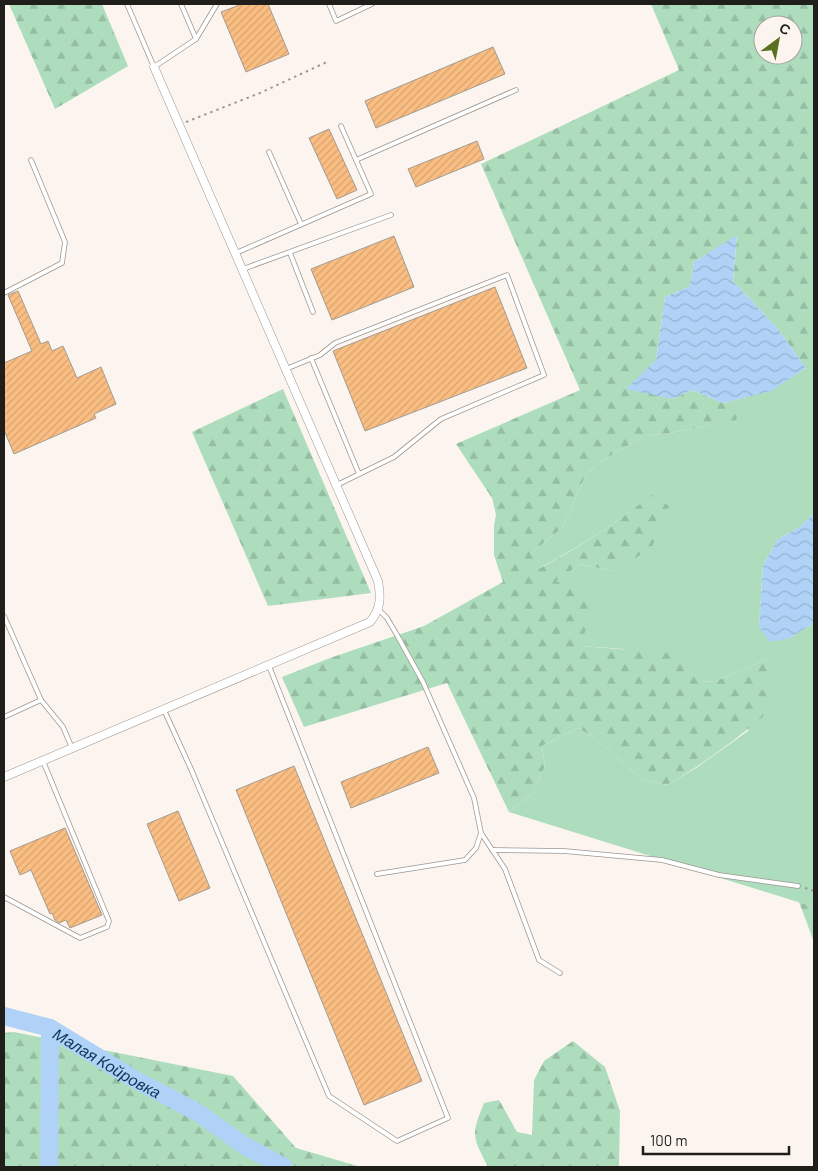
<svg xmlns="http://www.w3.org/2000/svg" width="818" height="1171" viewBox="0 0 818 1171" font-family="Barlow,sans-serif">
<style>
.green{fill:#aeddbd}
.forest{fill:url(#forest-firs);fill-rule:evenodd}
.water{fill:url(#water-waves)}
.lines{fill:none;stroke-linecap:round;stroke-linejoin:round}
.river{stroke:#afd2f6;stroke-width:18}
.building{fill:url(#building-hatch);stroke:#a19b95}
.service-casing{stroke:#9d9690;stroke-width:5.5}
.minor-casing{stroke:#9d9690;stroke-width:9}
.path{stroke:#9e9995;stroke-width:2;stroke-dasharray:2.5 4;stroke-linecap:butt}
.service{stroke:#fff;stroke-width:4}
.minor{stroke:#fff;stroke-width:8}
.labels{text-anchor:middle;dominant-baseline:central;stroke-width:4.5;stroke-linejoin:round;paint-order:stroke}
.water-label{font-size:16px;font-style:italic;fill:#0b365b;stroke:#fcf5ef}
</style>
<defs>
<pattern id="forest-firs" width="22" height="20" patternUnits="userSpaceOnUse" patternTransform="scale(1.25)"><rect width="22" height="20" fill="#aeddbd"/><path d="M5 1l3.5 6h-7zM16 11l3.5 6h-7z" fill="#95bda2"/></pattern>
<pattern id="water-waves" width="16" height="10" patternUnits="userSpaceOnUse" patternTransform="scale(1.25)"><rect width="16" height="10" fill="#afd2f6"/><path d="M0 5q4-4 8 0t8 0" fill="none" stroke="#96b4d2"/></pattern>
<pattern id="building-hatch" width="6" height="6" patternUnits="userSpaceOnUse" patternTransform="scale(1.25)"><rect width="6" height="6" fill="#fbbe82"/><path d="M-1 1l2-2M0 6l6-6M5 7l2-2" fill="none" stroke="#d7a370"/></pattern>
</defs>
<rect width="100%" height="100%" fill="#fcf5ef"/>
<path class="green" d="M806,368L814,373V515H812L800,527L778,539L763,565L759,627L790,638L814,623V907L509,812L533,793L545,766L542,746L578,728L598,740L641,779L667,785L696,768L748,731L770,658L714,682L701,681L624,649L580,646L572,590L555,581L580,564L613,571L652,496C616,522 579,548 539,568L531,553L563,527L586,474L603,460L644,436L670,433L735,420L745,397L771,390Z"/>
<g class="forest">
<polygon points="9,4 102,4 128,66 55,109"/>
<path d="M651,4H814V373L806,368L777,328L733,281L737,236L694,262L690,286L665,297L656,360L672,399L692,390L723,403L745,397L736,420L670,433L644,436L603,460L586,474L563,527L531,553L540,568C579,548 617,522 652,495L669,506L652,547L631,561L613,571L580,564L556,581L596,601L580,646L685,654L701,681L714,682L770,658L773,708C740,737 705,763 667,785L641,779L598,740L578,728L542,746L545,766L533,793L509,812L447,683L304,727L282,677L330,658L424,626L503,582L494,555V525L496,515L492,498L456,444L580,390L481,164L679,70ZM763,25H793V55H763Z"/>
<polygon points="283,389 371,593 268,606 192,432"/>
<polygon points="799,902 814,907 814,942"/>
<polygon points="14,1032 233,1076 296,1148 361,1167 4,1167 4,1033"/>
<path d="M573,1041L605,1067L620,1111L619,1167H488C472,1136 471,1135 484,1103L499,1100L517,1132L532,1135L534,1080L544,1061Z"/>
</g>
<g class="water">
<polygon points="737,235 733,281 777,328 806,368 771,391 723,403 692,390 672,399 626,389 656,360 665,297 690,286 694,262"/>
<polygon points="812,515 814,515 814,623 790,638 770,642 759,627 763,565 778,539 800,527"/>
</g>
<g class="lines">
<g class="river">
<polyline points="4,1016 50,1028"/>
<path id="s1" d="M49,1167L50,1028L134,1079L197,1112L245,1146L284,1167"/>
</g>
</g>
<g class="building">
<polygon points="242,4 268,4 289,54 246,72 221,12"/>
<polygon points="493,47 505,74 376,128 365,101"/>
<polygon points="329,129 357,190 337,199 309,138"/>
<polygon points="477,141 484,159 416,187 408,169"/>
<polygon points="394,236 414,287 332,320 311,269"/>
<polygon points="495,287 527,368 365,431 333,351"/>
<polygon points="18,291 41,344 48,341 52,351 63,346 77,378 101,367 116,404 94,414 96,418 14,454 4,430 4,363 32,351 8,295"/>
<polygon points="428,747 439,773 351,808 341,782"/>
<polygon points="294,766 422,1081 364,1105 236,790"/>
<polygon points="178,811 210,888 179,901 147,824"/>
<polygon points="65,828 102,915 70,928 66,920 59,923 55,920 52,913 50,914 31,870 20,875 10,851"/>
</g>
<g class="lines">
<g class="service-casing">
<g id="service">
<polyline points="127,4 154,67 196,39 181,4"/>
<polyline points="329,4 336,21 372,4"/>
<polyline points="196,39 217,4"/>
<polyline points="269,152 301,224"/>
<polyline points="356,160 516,90"/>
<polyline points="236,253 371,194 341,126"/>
<polyline points="290,253 313,312"/>
<polyline points="243,269 391,215"/>
<polyline points="4,293 62,263 65,242 31,160"/>
<polyline points="311,358 359,474"/>
<polyline points="286,369 320,355 335,343 507,275 544,375 441,419 394,457 337,485"/>
<polyline points="4,616 41,700 63,727 72,748"/>
<polyline points="164,710 191,769 329,1096 397,1141 448,1118 269,666"/>
<polyline points="4,717 41,700"/>
<polyline points="481,833 505,869 539,960 560,973"/>
<polyline points="492,850 564,851 662,860 719,875 798,886"/>
<polyline points="377,874 465,860 476,848 481,833 474,798 423,682 397,635 387,618 379,610"/>
<polyline points="4,897 80,938 107,927 109,921 43,761"/>
</g>
</g>
<g class="minor-casing">
<path id="minor" d="M4,777L370,622C381,609 381,597 378,581L154,67"/>
</g>
<g class="path">
<polyline points="186,122 260,93 329,61"/>
<polyline points="805,888 814,891"/>
</g>
<use href="#service" class="service"/>
<use href="#minor" class="minor"/>
</g>
<g class="labels">
<g class="water-label">
<text stroke="none"><textPath href="#s1" startOffset="206">Малая Койровка</textPath></text>
</g>
</g>
<rect width="818" height="1171" fill="none" stroke="#201e1b" stroke-width="10"/>
<g transform="translate(778 40) rotate(32)"><circle r="24" fill="#fcf5ef" stroke="#a49f9a"/>
<path d="M0-4L9 19L0 12L-9 19Z" fill="#5b7122"/>
<text y="-8" font-size="14" font-weight="bold" text-anchor="middle" fill="#201e1b">С</text>
</g>
<path d="M643 1146v8h146v-8" fill="none" stroke="#201e1b" stroke-width="2.5"/>
<text x="650" y="1146" font-size="15" fill="#201e1b" stroke="#fcf5ef" stroke-width="4" paint-order="stroke">100 m</text>
</svg>
